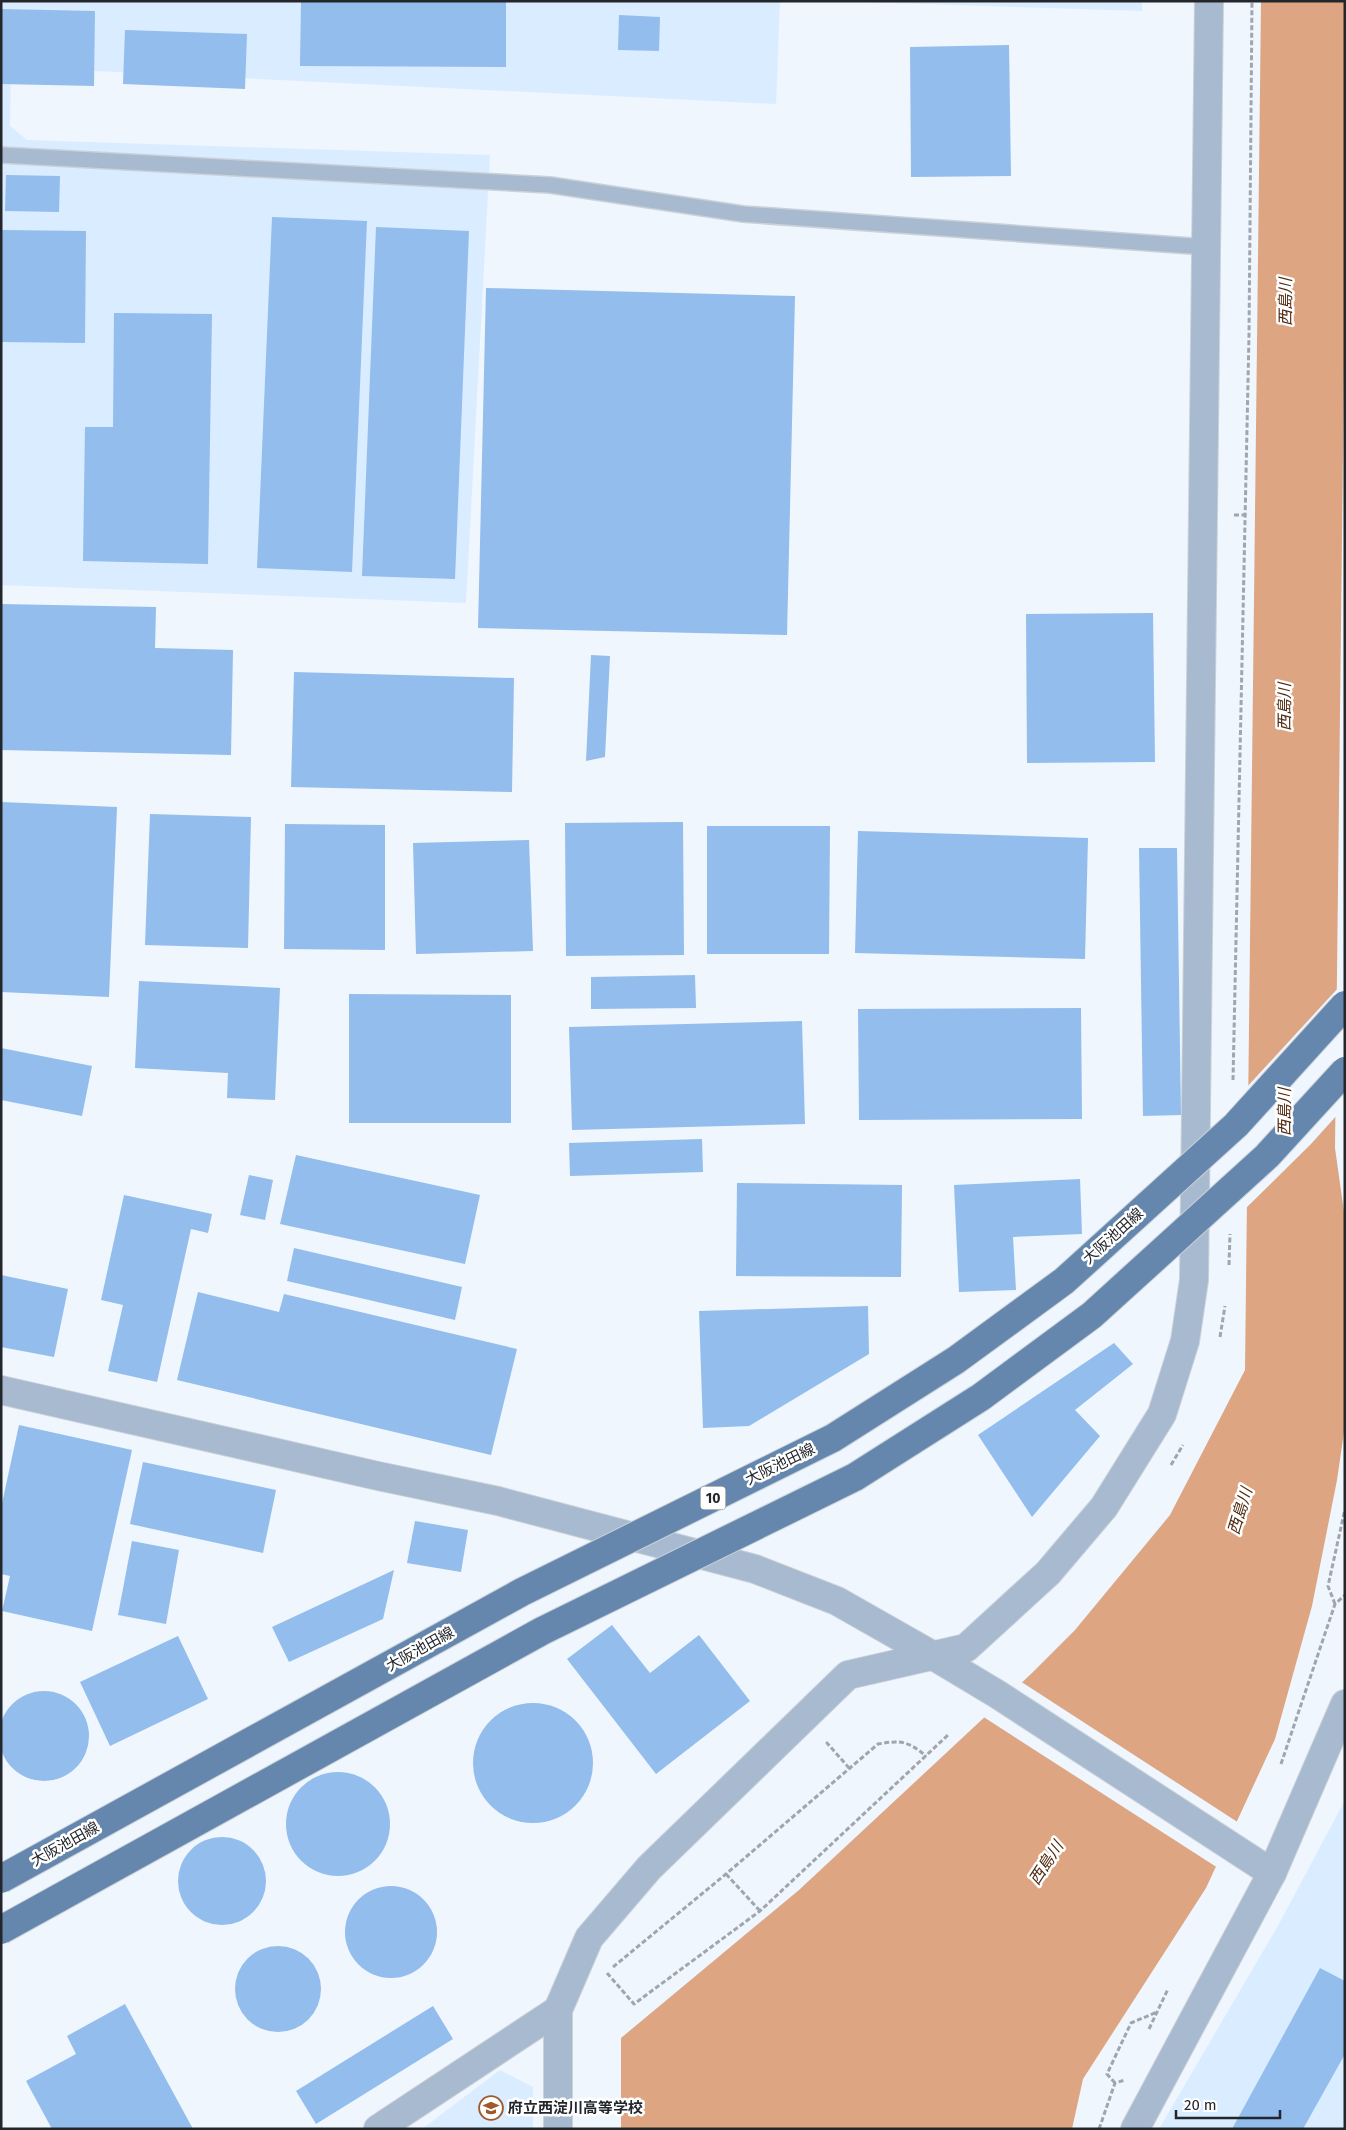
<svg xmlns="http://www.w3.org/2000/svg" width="1346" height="2130" viewBox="0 0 1346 2130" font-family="'Fira Sans','Noto Sans JP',sans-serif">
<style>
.built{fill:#daecff}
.water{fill:#dda582}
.pier{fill:#eff6fe}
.building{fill:#92bdec}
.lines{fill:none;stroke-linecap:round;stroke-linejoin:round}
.service-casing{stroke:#cad1d8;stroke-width:18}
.minor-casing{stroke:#cad1d8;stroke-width:30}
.tertiary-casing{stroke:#cad1d8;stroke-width:30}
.path{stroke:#a0a6ad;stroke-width:3;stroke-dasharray:5 2.5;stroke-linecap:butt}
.service{stroke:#a7bacf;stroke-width:15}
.minor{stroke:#a7bacf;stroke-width:28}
.tertiary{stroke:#a7bacf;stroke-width:28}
.primary-bridge-casing{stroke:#cad1d8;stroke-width:30;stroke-linecap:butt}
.primary-bridge{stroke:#6587ad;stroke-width:28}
.labels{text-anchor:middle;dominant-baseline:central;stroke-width:5;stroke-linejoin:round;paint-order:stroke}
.shield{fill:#fff;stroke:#65686b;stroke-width:1}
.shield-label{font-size:14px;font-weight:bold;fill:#23272c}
.street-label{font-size:15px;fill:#23272c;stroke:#fff}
.poi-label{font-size:15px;font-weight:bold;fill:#23272c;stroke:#fff;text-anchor:start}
.water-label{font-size:16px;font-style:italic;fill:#502a10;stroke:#fff}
</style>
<rect width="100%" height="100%" fill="#eff6fe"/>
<g class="built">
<polygon points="1,1 780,1 776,104 11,67 10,126 27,140 490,155 466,603 1,585"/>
<polygon points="831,1 1142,1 1142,11"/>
<polygon points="1345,1800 1345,2129 1159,2129 1279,1924"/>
<polygon points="500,2070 533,2087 533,2129 422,2129"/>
</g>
<polygon class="water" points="1261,1 1345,1 1345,278 1335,1148 1345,1219 1345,1425 1337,1480 1312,1606 1275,1739 1206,1888 1083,2079 1072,2129 621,2129 621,2038 799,1890 1032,1673 1075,1630 1170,1515 1245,1370"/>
<g class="pier">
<polygon points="1339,987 1338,1114 1311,1144 1245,1209 1246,1088"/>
<polygon points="1020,1681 1239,1823 1218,1868 982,1716"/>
</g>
<g class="building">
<polygon points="301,1 506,1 506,67 300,66"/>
<polygon points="1,9 95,11 94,86 1,84"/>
<polygon points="619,15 660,17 659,51 618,50"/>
<polygon points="125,30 247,34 245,89 123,84"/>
<polygon points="1009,45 1011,176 911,177 910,47"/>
<polygon points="6,175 60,176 59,212 5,211"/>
<polygon points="272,217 367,221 352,572 257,568"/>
<polygon points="376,227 469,231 455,579 362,576"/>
<polygon points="1,230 86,231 85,343 1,342"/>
<polygon points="486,288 795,296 787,635 478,628"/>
<polygon points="114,313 212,314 208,564 83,561 85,427 113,427"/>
<polygon points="1,604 156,607 155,648 233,650 231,755 1,750"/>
<polygon points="1153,613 1155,762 1027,763 1026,614"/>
<polygon points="591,655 610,656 605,757 586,761"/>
<polygon points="294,672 514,678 512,792 291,787"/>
<polygon points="1,802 117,807 109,997 1,992"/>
<polygon points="150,814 251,817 248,948 145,945"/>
<polygon points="683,822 684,955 566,956 565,823"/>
<polygon points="285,824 385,825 385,950 284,949"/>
<polygon points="707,826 830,826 829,954 707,954"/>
<polygon points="858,831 1088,838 1085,959 855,953"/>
<polygon points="529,840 533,951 416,954 413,843"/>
<polygon points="1139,848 1177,848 1181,1115 1143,1116"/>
<polygon points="695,975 696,1008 591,1009 591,977"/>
<polygon points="139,981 280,988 275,1100 227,1098 228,1073 135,1068"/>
<polygon points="349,994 511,995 511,1123 349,1123"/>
<polygon points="1081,1008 1082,1119 859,1120 858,1009"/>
<polygon points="802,1021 805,1124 572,1130 569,1027"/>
<polygon points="1,1048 92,1066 82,1116 1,1100"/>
<polygon points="702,1139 703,1172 570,1176 569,1143"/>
<polygon points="296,1155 480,1195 465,1264 280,1224"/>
<polygon points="249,1175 273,1180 265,1220 240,1215"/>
<polygon points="1080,1179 1082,1234 1013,1237 1016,1290 959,1292 954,1185"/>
<polygon points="737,1183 902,1185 901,1277 736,1276"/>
<polygon points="124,1195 212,1214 208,1233 191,1229 157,1382 108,1371 123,1305 101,1300"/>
<polygon points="294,1248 462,1287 455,1320 287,1281"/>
<polygon points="1,1275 68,1289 54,1357 1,1347"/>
<polygon points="198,1292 279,1312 284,1294 517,1349 491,1455 177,1380"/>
<polygon points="868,1306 869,1354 749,1426 703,1428 699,1311"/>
<polygon points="1114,1343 1133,1364 1075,1410 1100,1436 1032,1517 978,1435"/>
<polygon points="19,1425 132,1450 92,1631 2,1611 10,1576 1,1574 1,1508"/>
<polygon points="143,1462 276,1490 263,1553 130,1524"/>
<polygon points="415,1521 468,1530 461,1572 407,1563"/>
<polygon points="132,1541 179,1550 166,1624 118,1615"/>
<polygon points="394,1570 383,1619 289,1662 272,1627"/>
<polygon points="612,1625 650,1673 699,1635 750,1701 656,1774 567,1659"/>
<polygon points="178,1636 208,1699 110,1746 80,1682"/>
<circle cx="44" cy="1736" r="45"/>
<circle cx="533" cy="1763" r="60"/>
<circle cx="338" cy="1824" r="52"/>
<circle cx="222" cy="1881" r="44"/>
<circle cx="391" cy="1932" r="46"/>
<circle cx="278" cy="1989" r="43"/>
<polygon points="1320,1968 1345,1981 1345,2054 1303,2129 1232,2129"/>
<polygon points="125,2004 193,2129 52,2129 26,2081 76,2054 67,2036"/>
<polygon points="433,2006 453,2039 316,2124 296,2091"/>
</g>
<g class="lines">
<g class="service-casing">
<polyline id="service" points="1,155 550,185 743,214 1206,247"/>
</g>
<g class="minor-casing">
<polyline id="minor" points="378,2129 558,2010"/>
</g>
<g class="tertiary-casing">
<g id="tertiary">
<polyline points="1,1390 378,1476 498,1501 755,1569 837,1601 932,1655 997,1694 1272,1873"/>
<polyline points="558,2129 558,2010 589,1938 649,1868 848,1675 966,1648 1048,1573 1104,1507 1162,1414 1185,1341 1194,1280 1209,1"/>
<polyline points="1135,2129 1272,1873 1345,1704"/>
</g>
</g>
<g class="path">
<polyline points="1234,515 1245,515"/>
<polyline points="1233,1080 1249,335 1252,1"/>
<polyline points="1229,1265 1230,1234"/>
<polyline points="1220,1337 1225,1306"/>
<polyline points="1171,1465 1183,1445"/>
<polyline points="1335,1604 1328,1586 1345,1509"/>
<polyline points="828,1742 827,1743 850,1769"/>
<polyline points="1281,1764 1335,1604 1345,1595"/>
<polyline points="726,1874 760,1911"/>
<path d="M613,1967L726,1874L878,1744C901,1740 908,1741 926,1756"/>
<polyline points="607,1973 634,2004 760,1911 948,1735"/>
<polyline points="1149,2029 1168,1989"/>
<polyline points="1115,2083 1107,2074 1131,2023 1157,2012"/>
<polyline points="1099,2129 1115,2083 1125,2080"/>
</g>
<use href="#service" class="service"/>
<use href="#minor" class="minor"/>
<use href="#tertiary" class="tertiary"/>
<g class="primary-bridge-casing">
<g id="primary-bridge">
<polyline points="1,1879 522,1592 833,1438 956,1360 1064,1281 1236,1125 1345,1005"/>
<polyline points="1,1930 542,1631 855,1477 981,1397 1092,1315 1267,1156 1345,1071"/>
</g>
</g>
<use href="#primary-bridge" class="primary-bridge"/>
</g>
<defs>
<g id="school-ring" transform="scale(1.25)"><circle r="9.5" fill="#fff" stroke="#9e5a2b" stroke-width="1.5"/><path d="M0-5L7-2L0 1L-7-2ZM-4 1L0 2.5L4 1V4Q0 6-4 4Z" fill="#9e5a2b"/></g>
</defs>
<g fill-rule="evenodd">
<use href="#school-ring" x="491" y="2108"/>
</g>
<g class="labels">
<rect class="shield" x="700.5" y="1486.5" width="25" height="23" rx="4"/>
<g class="shield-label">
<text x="713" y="1498">10</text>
</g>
<g class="street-label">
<text transform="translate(1113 1236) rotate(-42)">大阪池田線</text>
<text transform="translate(780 1464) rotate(-26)">大阪池田線</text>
<text transform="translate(420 1649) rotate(-29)">大阪池田線</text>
<text transform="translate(65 1844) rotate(-29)">大阪池田線</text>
</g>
<g class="poi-label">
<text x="508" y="2108">府立西淀川高等学校</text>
</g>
<g class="water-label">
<text transform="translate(1285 302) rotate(-90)">西島川</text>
<text transform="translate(1284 707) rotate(-90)">西島川</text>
<text transform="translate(1284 1112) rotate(-90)">西島川</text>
<text transform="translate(1240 1511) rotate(-73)">西島川</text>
<text transform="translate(1046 1863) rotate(-57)">西島川</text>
</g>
</g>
<rect width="1346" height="2130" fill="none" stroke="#23272c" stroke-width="5"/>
<path d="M1176 2110v8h104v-8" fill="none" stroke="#23272c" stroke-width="2.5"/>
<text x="1184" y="2110" font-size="15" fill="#23272c" stroke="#ffffff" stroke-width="4" paint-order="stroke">20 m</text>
</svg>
